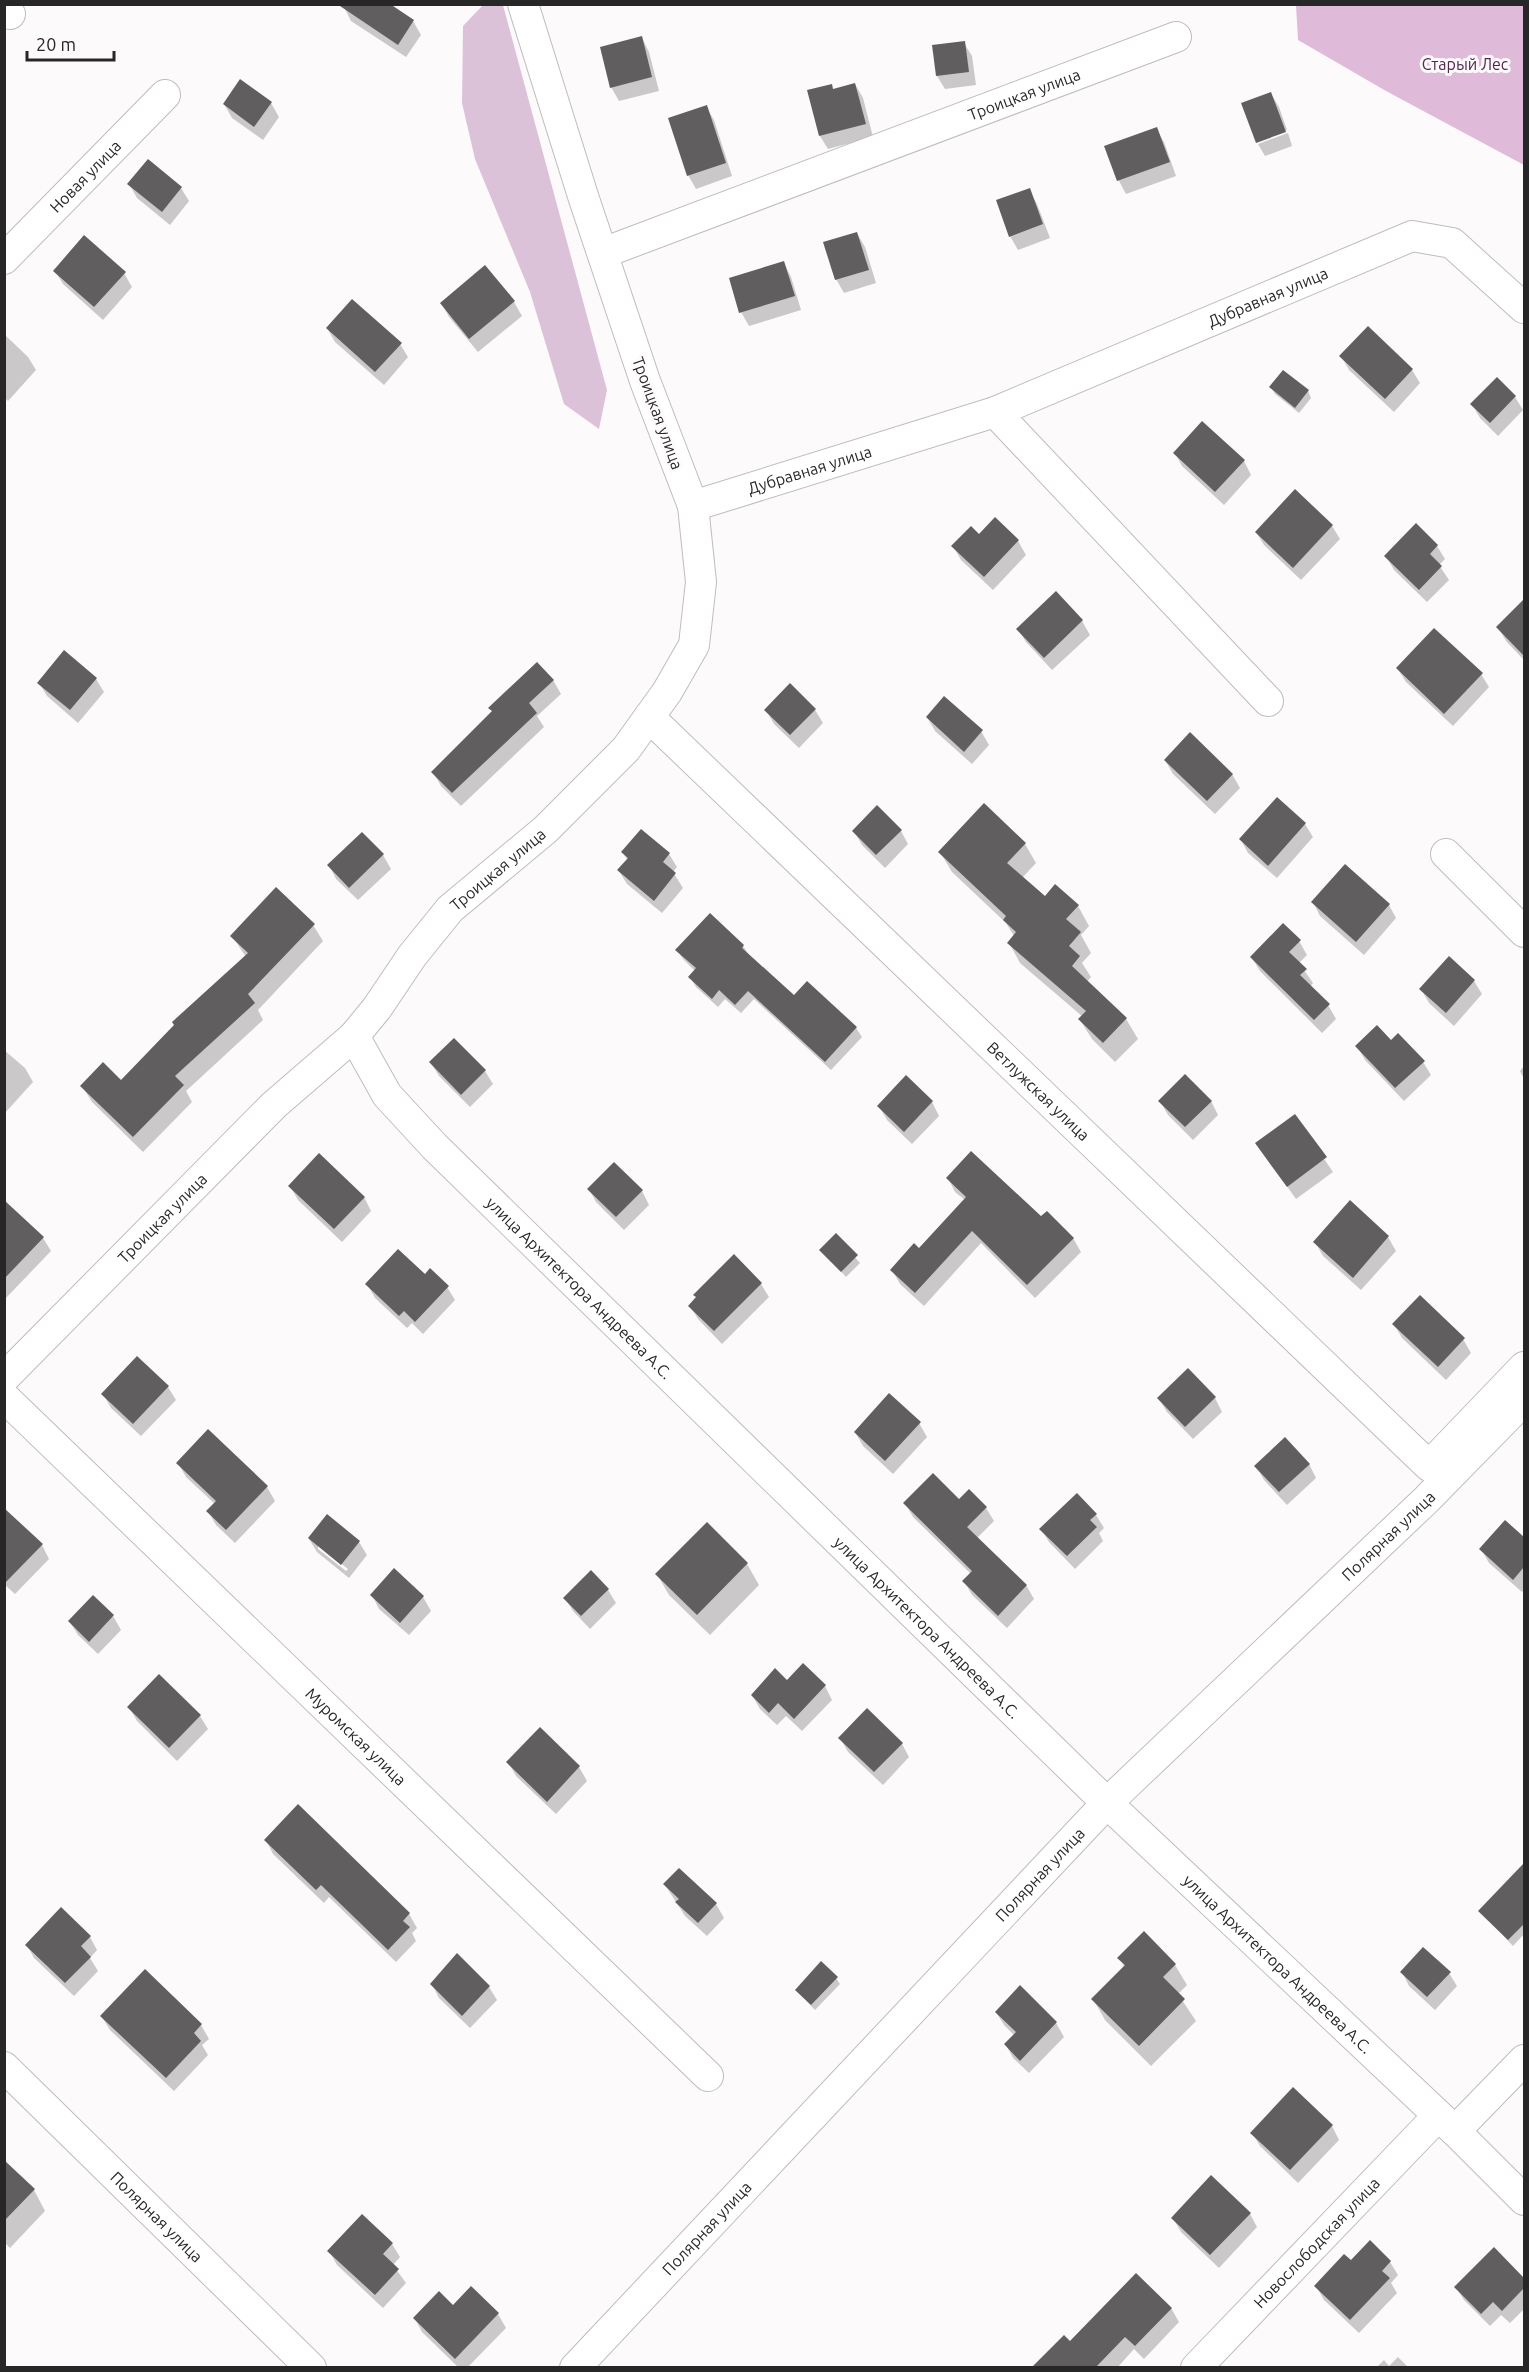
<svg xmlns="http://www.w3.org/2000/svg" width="1529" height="2372" viewBox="0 0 1529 2372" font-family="Ubuntu,sans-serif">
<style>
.green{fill:#dcc2d8}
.forest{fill:#dfbbd9}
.shadow{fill:#0003;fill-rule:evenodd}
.building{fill:#615e60}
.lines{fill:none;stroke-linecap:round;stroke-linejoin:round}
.minor-casing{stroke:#bfbcbf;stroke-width:32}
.minor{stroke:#fff;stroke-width:30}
.labels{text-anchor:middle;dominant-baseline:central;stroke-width:6;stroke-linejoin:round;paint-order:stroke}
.park-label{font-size:16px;fill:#52264d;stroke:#fdfafc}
.street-label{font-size:16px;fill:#282728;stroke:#fdfafc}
</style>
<rect width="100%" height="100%" fill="#fdfafc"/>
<polygon class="green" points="484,4 503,5 607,390 599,429 564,404 530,292 475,159 462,103 463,26"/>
<polygon class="forest" points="1296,5 1524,5 1524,165 1386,91 1298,40"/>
<g class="shadow">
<polygon points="344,7 413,21 421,35 406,57 351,21"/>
<polygon points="642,38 649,52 659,91 619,101 611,87"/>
<polygon points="964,43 972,56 976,85 945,89 937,76"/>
<polygon points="855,84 863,98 873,137 828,149 820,136 833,90"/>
<polygon points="1271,94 1279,107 1287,130 1257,141"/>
<polygon points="271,103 279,117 263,140 232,118 224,104"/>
<polygon points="706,107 714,120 732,176 696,189 688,175"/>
<polygon points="1156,129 1164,142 1176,176 1126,194 1119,181 1106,147"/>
<polygon points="1288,133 1292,146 1265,156 1258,144"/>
<polygon points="129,184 181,188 189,201 170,225 137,198"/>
<polygon points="1029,190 1037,204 1050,238 1018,250 1010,236"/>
<polygon points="857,233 865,247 876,283 844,293 836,279"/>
<polygon points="784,263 791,277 801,310 749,326 741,312"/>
<polygon points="485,267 514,302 522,316 478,352 449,317 442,304"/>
<polygon points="55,271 124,273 132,287 103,320 63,284"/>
<polygon points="327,328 400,344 408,357 384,385 335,342"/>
<polygon points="4,334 28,357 36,370 8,401 4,397"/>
<polygon points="1341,356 1412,370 1420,383 1394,412 1349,370"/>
<polygon points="1271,387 1308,391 1311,398 1299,413 1275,394"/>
<polygon points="1515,397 1523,410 1498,436 1480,418 1472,404"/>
<polygon points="1175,453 1244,461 1251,475 1224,505 1182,466"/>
<polygon points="995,519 1018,541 1026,555 993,590 961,560 953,546 980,536"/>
<polygon points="1332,526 1340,539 1301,580 1264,545 1256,532"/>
<polygon points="1437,546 1445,559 1439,565 1449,580 1427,602 1394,570 1386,556"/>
<polygon points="1056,593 1082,621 1090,635 1052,670 1026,642 1018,629"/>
<polygon points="1515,610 1524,620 1524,660 1506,641 1498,627"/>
<polygon points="1398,669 1481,674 1489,687 1453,726 1406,682"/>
<polygon points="96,679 104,692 78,723 47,696 39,683"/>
<polygon points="553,680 561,694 537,716 544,727 461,806 441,786 433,772"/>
<polygon points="766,710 815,710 823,723 799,748 774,724"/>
<polygon points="927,717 981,731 989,745 972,764 935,731"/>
<polygon points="1165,760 1232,774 1240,788 1215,814 1173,774"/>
<polygon points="1305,824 1313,837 1277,878 1248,853 1241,840"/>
<polygon points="854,831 901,831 908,844 885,868 862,845"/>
<polygon points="362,834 383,855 391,869 358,900 336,879 329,865"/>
<polygon points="1025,844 1036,863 1022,878 1045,898 1078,906 1089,926 1081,935 1091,953 1082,963 1091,977 1087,982 1126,1019 1138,1039 1115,1062 1092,1039 1080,1020 1083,1017 1020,963 1009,943 1014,936 1006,923 952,872 940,852"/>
<polygon points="623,853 669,854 677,867 673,872 683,888 662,913 627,884 619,871 628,861"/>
<polygon points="1313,902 1389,905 1396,918 1364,955 1320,916"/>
<polygon points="313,925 323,941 258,1010 263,1020 186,1091 192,1102 143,1152 92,1102 82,1086 121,1082 246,957 232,936"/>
<polygon points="1299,941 1307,955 1299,963 1313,983 1310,987 1328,1005 1336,1019 1322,1033 1260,971 1252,958"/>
<polygon points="743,946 749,955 794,998 856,1028 862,1037 831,1070 754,999 741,1013 725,999 718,1007 696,987 690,977 695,971 683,959 677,950"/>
<polygon points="1474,981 1482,994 1454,1026 1429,1003 1421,989"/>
<polygon points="1391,1042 1423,1062 1431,1075 1404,1101 1365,1060 1357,1046"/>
<polygon points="4,1050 25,1068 33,1082 4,1114"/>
<polygon points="431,1063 485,1071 493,1084 470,1107 439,1076"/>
<polygon points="1524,1066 1524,1079 1520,1071"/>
<polygon points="1160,1101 1211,1101 1218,1115 1193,1140 1168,1115"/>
<polygon points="932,1102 939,1116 912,1144 887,1120 879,1106"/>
<polygon points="1295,1116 1333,1172 1296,1199 1257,1144"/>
<polygon points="948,1178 1041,1218 1073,1238 1081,1252 1035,1298 981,1243 924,1306 900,1284 892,1270 919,1250 965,1200 955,1192"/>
<polygon points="290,1186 364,1197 371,1211 342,1242 298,1200"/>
<polygon points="589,1189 642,1191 649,1205 624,1230 596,1202"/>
<polygon points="1350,1203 1388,1237 1396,1251 1361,1290 1323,1256 1315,1242"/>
<polygon points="4,1222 43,1238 51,1251 4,1300"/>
<polygon points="836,1236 860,1263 846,1277 821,1250"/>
<polygon points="367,1284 447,1287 455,1300 423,1334 412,1323 407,1328 375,1298"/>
<polygon points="761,1284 769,1297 722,1344 698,1319 690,1306"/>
<polygon points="1394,1324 1463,1339 1471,1353 1446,1380 1402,1338"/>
<polygon points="168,1387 176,1400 141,1436 111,1408 103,1394"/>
<polygon points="1215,1398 1222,1412 1193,1439 1167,1412 1159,1399"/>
<polygon points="919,1423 927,1437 893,1474 863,1446 855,1432"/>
<polygon points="208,1431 267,1487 275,1501 235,1543 216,1525 208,1511 215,1504 186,1477 178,1463"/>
<polygon points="1309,1464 1316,1478 1287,1505 1264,1480 1256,1466"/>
<polygon points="959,1502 986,1508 994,1521 977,1538 1026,1585 1034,1599 1007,1628 972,1595 964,1581 971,1574 913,1517 905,1503"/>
<polygon points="4,1514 42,1545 49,1559 15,1594 4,1584"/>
<polygon points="1096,1515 1104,1528 1099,1533 1103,1541 1075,1569 1049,1542 1041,1529"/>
<polygon points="1505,1522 1524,1539 1524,1589 1522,1592 1489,1563 1481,1549"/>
<polygon points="707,1524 747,1564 759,1585 710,1635 669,1595 657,1574"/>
<path d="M309,1539L359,1542L367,1555L349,1578L317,1552ZM318,1545L348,1569L346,1571L318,1549Z"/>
<polygon points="394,1571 423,1597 431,1611 409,1635 379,1609 372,1595"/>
<polygon points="591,1572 608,1590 616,1603 590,1629 573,1611 565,1598"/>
<polygon points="113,1616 121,1630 98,1654 78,1635 70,1622"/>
<polygon points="787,1682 825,1686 832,1700 802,1731 786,1716 777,1725 760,1709 752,1695"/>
<polygon points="129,1707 200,1716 208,1729 177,1761 137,1721"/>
<polygon points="540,1729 579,1767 587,1781 556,1814 516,1776 508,1762"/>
<polygon points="840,1738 902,1744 909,1757 883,1785 848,1752"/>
<polygon points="298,1806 409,1914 417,1928 412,1933 416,1941 396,1962 329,1897 324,1903 273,1854 266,1840"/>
<polygon points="1524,1865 1524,1934 1513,1946 1480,1911"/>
<polygon points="679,1870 716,1904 724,1918 707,1936 685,1916 665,1885"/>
<polygon points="90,1937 97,1950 90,1958 98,1971 74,1996 34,1958 27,1945"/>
<polygon points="457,1955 489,1987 497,2000 470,2028 439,1998 432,1984"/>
<polygon points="1119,1958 1175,1965 1187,1985 1178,1994 1196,2021 1151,2066 1105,2020 1093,1999 1125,1968"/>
<polygon points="145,1971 201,2025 209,2039 202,2045 208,2055 174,2091 110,2030 102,2017"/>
<polygon points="1402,1972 1449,1973 1457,1986 1435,2010 1409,1986"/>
<polygon points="836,1978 840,1984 815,2010 796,1990"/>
<polygon points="1020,1988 1056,2023 1064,2037 1029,2073 1013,2058 1006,2045 1015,2036 1004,2025 996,2012"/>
<polygon points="1332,2126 1339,2140 1298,2183 1260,2146 1252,2133"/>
<polygon points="4,2162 34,2190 45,2211 10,2248 4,2242"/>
<polygon points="1250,2214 1257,2227 1219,2268 1181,2232 1173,2218"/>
<polygon points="392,2244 400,2257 393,2265 406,2283 383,2308 337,2265 329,2251"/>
<polygon points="1494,2249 1524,2280 1524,2309 1510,2323 1501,2315 1490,2326 1464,2300 1456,2287"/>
<polygon points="1351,2262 1390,2262 1398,2275 1391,2283 1397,2293 1359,2333 1324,2300 1316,2286"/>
<polygon points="453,2307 498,2314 506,2328 467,2368 459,2368 422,2332 415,2319"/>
<polygon points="1171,2308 1179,2322 1144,2359 1134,2349 1117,2368 1040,2368 1038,2364 1070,2343"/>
<polygon points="1398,2357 1409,2368 1376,2368 1384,2360 1389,2366"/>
</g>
<g class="building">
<polygon points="337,4 390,4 414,20 398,45"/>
<polygon points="642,36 652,77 610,88 600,47"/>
<polygon points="965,41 969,72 936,76 932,45"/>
<polygon points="240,79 272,102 254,127 223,104"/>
<polygon points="855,83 866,124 819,136 807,90 832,84 833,89"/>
<polygon points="1271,92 1286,132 1256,143 1241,103"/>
<polygon points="707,105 726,163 687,176 668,118"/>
<polygon points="1157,127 1170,162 1117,181 1104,146"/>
<polygon points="148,159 182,187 162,212 127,184"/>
<polygon points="1030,188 1043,224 1009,237 996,200"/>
<polygon points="857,232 869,270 835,280 823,242"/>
<polygon points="84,235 126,272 94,307 53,271"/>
<polygon points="784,261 795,296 739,313 729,278"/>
<polygon points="485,265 515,301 469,339 440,303"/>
<polygon points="352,299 402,343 375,372 326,328"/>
<polygon points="1368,326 1413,369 1385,399 1339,356"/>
<polygon points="1283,370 1309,390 1295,408 1269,387"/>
<polygon points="1497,377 1516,396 1490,423 1470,404"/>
<polygon points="1202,421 1245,460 1215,492 1173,453"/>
<polygon points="1295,489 1333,525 1293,568 1255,532"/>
<polygon points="995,517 1019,540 984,577 951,546 971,526 979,534"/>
<polygon points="1416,523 1438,545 1430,554 1442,566 1419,590 1384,556"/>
<polygon points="1056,591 1083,620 1044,658 1016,629"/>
<polygon points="1524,599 1524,656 1496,627"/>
<polygon points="1434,628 1483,673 1444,714 1396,668"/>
<polygon points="64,650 97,678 70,710 37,683"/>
<polygon points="537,662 554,680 529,703 537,713 452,793 431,772 492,711 488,708"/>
<polygon points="790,683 816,709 790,735 764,710"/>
<polygon points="944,696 983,730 964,752 926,717"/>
<polygon points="1190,732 1233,774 1207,801 1164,760"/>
<polygon points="1277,797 1306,823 1268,866 1239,839"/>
<polygon points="984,803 1026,843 1007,863 1045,896 1055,884 1079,905 1066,919 1081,932 1069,946 1080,956 1072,966 1127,1018 1103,1043 1078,1019 1086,1011 1007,943 1016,932 1003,920 1006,916 938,852"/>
<polygon points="877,805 902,830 876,855 852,831"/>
<polygon points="641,829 670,853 663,862 676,873 654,901 617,870 628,858 621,852"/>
<polygon points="362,832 384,854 349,888 327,865"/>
<polygon points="1345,864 1390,904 1356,942 1311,902"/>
<polygon points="276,887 315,924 248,994 255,1003 175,1076 184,1085 133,1137 80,1086 103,1062 121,1080 174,1025 172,1022 248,953 230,936"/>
<polygon points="710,913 744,945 742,948 794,995 807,981 857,1027 825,1062 748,991 735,1005 719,990 712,999 688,977 696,968 675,950"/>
<polygon points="1283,923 1301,940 1289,952 1307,969 1300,975 1330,1004 1314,1020 1250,957"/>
<polygon points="1449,956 1475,980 1446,1013 1419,989"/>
<polygon points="1377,1025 1391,1040 1398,1033 1425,1061 1395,1088 1355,1046"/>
<polygon points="454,1038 486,1070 461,1095 429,1062"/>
<polygon points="1185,1074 1212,1101 1185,1127 1158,1101"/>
<polygon points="906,1075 933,1101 904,1132 877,1106"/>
<polygon points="1295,1114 1327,1157 1287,1187 1255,1143"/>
<polygon points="971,1151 1041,1216 1047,1211 1074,1238 1027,1285 972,1231 915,1293 890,1270 914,1243 919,1248 966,1197 946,1178"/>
<polygon points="319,1153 365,1197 334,1229 288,1186"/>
<polygon points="614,1162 643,1190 616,1217 587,1189"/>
<polygon points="4,1200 44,1237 4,1279"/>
<polygon points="1350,1200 1389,1236 1353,1278 1313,1242"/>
<polygon points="836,1233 858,1255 841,1272 819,1250"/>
<polygon points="398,1249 425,1274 430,1268 449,1286 415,1322 404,1311 399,1316 365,1284"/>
<polygon points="734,1254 762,1283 714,1331 688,1306 696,1297 693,1295"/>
<polygon points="1420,1295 1465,1338 1438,1367 1392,1324"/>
<polygon points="137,1356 169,1386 133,1424 101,1394"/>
<polygon points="1188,1368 1216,1397 1185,1427 1157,1398"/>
<polygon points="889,1393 921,1422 885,1461 854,1432"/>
<polygon points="208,1429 268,1486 226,1530 206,1511 216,1501 176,1463"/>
<polygon points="1285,1437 1310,1464 1279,1492 1254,1466"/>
<polygon points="933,1473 959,1499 969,1489 987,1507 967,1527 1027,1585 998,1616 962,1581 972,1571 903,1503"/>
<polygon points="1077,1493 1097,1514 1090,1520 1097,1527 1067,1556 1039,1529"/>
<polygon points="4,1508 43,1544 4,1584"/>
<polygon points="327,1514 360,1541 341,1565 308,1538"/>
<polygon points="1505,1520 1524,1537 1524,1567 1513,1580 1479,1549"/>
<polygon points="707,1522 748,1563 697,1615 655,1574"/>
<polygon points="394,1568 424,1596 400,1623 370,1595"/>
<polygon points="591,1570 609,1589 581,1616 563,1598"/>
<polygon points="93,1595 114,1615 89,1642 68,1621"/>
<polygon points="803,1663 826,1685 794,1719 778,1703 769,1713 751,1695 775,1668 787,1680"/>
<polygon points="159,1674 201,1715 169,1748 127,1707"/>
<polygon points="867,1708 903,1743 874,1772 838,1738"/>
<polygon points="540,1727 580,1766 547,1802 506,1762"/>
<polygon points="298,1804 410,1913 403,1921 410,1927 388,1950 321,1885 316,1890 264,1840"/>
<polygon points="1524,1863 1524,1924 1508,1940 1478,1911"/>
<polygon points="679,1868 717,1903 698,1923 675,1902 679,1899 663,1884"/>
<polygon points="61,1907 91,1936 81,1946 91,1957 65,1983 25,1945"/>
<polygon points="1144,1931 1176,1964 1163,1977 1185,1999 1139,2046 1091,1999 1125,1965 1117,1958"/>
<polygon points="1423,1947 1451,1972 1427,1997 1400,1972"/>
<polygon points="457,1953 490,1986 462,2016 430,1984"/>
<polygon points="821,1961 838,1977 811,2005 795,1990"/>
<polygon points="145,1969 202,2024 194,2033 201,2041 166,2078 100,2016"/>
<polygon points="1020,1985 1057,2022 1020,2061 1004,2044 1016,2032 995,2012"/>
<polygon points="1293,2087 1333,2125 1290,2170 1250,2133"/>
<polygon points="4,2160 35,2189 4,2221"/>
<polygon points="1211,2175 1251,2213 1210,2255 1171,2218"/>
<polygon points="362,2214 393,2243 383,2254 399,2269 375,2295 327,2251"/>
<polygon points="1370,2240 1391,2261 1382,2271 1390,2278 1350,2320 1314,2286 1344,2254 1351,2260"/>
<polygon points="1494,2247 1524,2278 1524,2288 1502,2311 1493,2302 1481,2314 1454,2287"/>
<polygon points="1136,2273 1172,2308 1135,2346 1125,2337 1096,2367 1032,2367 1064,2335 1070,2341"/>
<polygon points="471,2286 499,2313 455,2359 413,2318 439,2291 453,2305"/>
</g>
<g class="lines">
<g class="minor-casing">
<g id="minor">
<polyline points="4,11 10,14"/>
<path id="s1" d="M603,253L1176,37"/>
<path id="s2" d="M4,259L165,95"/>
<path id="s3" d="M995,412L1412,236L1452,243L1524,308"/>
<path id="s4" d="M693,506L995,412L1268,701"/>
<path id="s5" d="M649,717L1429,1466L1524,1367"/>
<polyline points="1446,854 1524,932"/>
<path id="s6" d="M354,1036L387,1095L435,1147L1107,1803L1455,2131L1524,2200"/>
<path id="s7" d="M4,1378L274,1105L354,1036L377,1008L412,956L450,909L545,830L626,749L667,692L694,645L701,582L693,506L645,381L583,196L523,4"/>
<path id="s8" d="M4,1397L708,2076"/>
<path id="s9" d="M4,2067L311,2368"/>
<polyline points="1455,2131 1524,2060"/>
<path id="s10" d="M575,2368L1107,1803L1427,1499L1524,1400"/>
<path id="s11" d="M1196,2368L1437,2117"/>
</g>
</g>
<use href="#minor" class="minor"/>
</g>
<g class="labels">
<g class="park-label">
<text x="1465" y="64">Старый Лес</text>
</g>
<g class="street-label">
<text stroke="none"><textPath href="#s1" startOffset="450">Троицкая улица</textPath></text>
<text stroke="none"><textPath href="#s2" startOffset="116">Новая улица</textPath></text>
<text stroke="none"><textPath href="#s3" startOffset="296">Дубравная улица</textPath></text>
<text transform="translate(658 413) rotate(70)">Троицкая улица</text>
<text stroke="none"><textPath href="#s4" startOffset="122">Дубравная улица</textPath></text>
<text stroke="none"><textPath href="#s7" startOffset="711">Троицкая улица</textPath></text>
<text stroke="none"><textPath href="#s5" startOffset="540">Ветлужская улица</textPath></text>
<text stroke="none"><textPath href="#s7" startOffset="225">Троицкая улица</textPath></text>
<text stroke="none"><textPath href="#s6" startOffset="340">улица Архитектора Андреева А.С.</textPath></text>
<text stroke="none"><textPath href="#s10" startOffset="1164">Полярная улица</textPath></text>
<text stroke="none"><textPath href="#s6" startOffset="826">улица Архитектора Андреева А.С.</textPath></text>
<text stroke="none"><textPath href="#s8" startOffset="489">Муромская улица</textPath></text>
<text stroke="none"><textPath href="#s10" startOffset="678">Полярная улица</textPath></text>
<text stroke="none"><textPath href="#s6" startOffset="1312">улица Архитектора Андреева А.С.</textPath></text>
<text stroke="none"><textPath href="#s9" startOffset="214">Полярная улица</textPath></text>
<text stroke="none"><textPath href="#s10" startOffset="192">Полярная улица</textPath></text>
<text stroke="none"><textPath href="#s11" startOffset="174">Новослободская улица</textPath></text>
</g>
</g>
<rect width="1529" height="2372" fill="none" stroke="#282728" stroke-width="12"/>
<path d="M27 51v9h87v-9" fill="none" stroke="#282728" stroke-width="3"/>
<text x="36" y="51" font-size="18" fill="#282728" stroke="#fdfafc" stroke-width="4.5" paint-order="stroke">20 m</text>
</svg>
